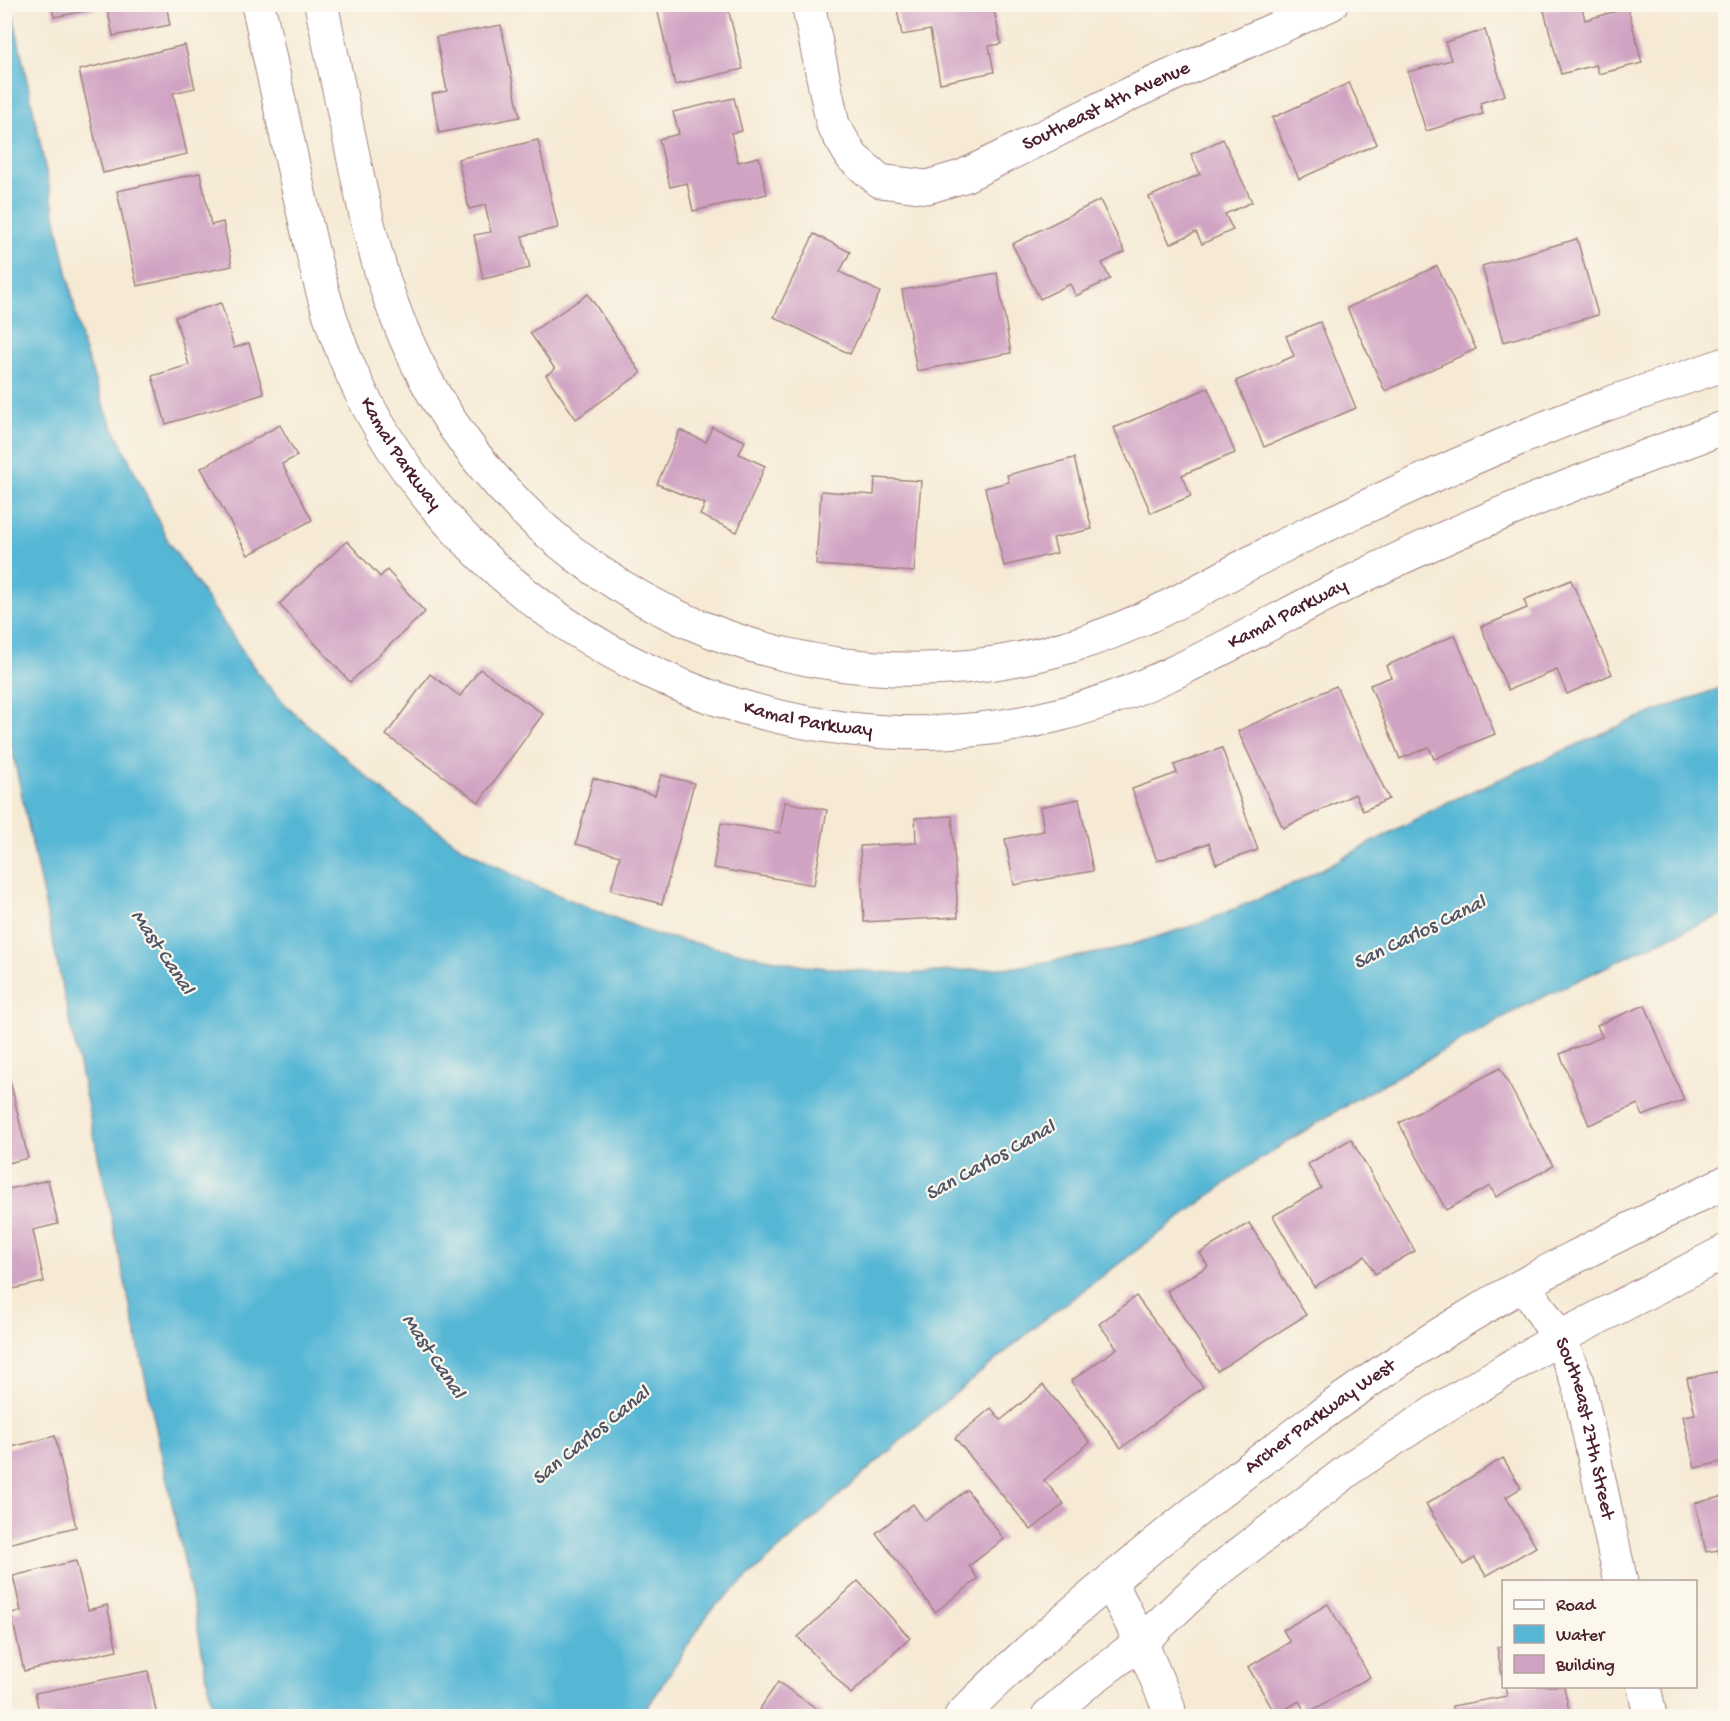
<svg xmlns="http://www.w3.org/2000/svg" width="1730" height="1721" viewBox="0 0 1730 1721" font-family="'Gochi Hand',sans-serif">
<style>
.water{fill:#57b7d5;stroke:#506b80;stroke-width:1.5}
.building{fill:#d0a3c3}
.lines{fill:none;stroke-linecap:round;stroke-linejoin:round}
.minor-casing{stroke:#a08480;stroke-width:35}
.minor{stroke:#fff;stroke-width:33}
.labels{text-anchor:middle;dominant-baseline:central;stroke-width:4.5;stroke-linejoin:round;paint-order:stroke}
.street-label{font-size:20px;fill:#4a1f2b;stroke:#fbf7ec}
.water-label{font-size:21px;font-style:italic;fill:#4f5466;stroke:#fbf7ec}
</style>
<rect width="100%" height="100%" fill="#fbf7ec"/>
<filter id="ink" filterUnits="userSpaceOnUse"><feTurbulence type="fractalNoise" baseFrequency=".0167" numOctaves="2"/><feDisplacementMap in="SourceGraphic" scale="12" xChannelSelector="R" yChannelSelector="G"/><feConvolveMatrix kernelMatrix="1 2 1 2 8 2 1 2 1" color-interpolation-filters="sRGB"/></filter>
<filter id="wash" filterUnits="userSpaceOnUse"><feTurbulence type="fractalNoise" baseFrequency=".008" numOctaves="4" result="noise"/><feDisplacementMap in="SourceGraphic" scale="24" xChannelSelector="R" yChannelSelector="G"/><feGaussianBlur stdDeviation="1.35" result="paint"/><feColorMatrix in="noise" values="0 0 0 0 0 0 0 0 0 0 0 0 0 0 0 0 0 1.4 0 .05"/><feComposite in="paint" operator="in"/></filter>
<g filter="url(#wash)">
<rect width="100%" height="100%" fill="#f6ead5"/>
<polygon class="water" points="4,5 11,5 82,343 106,412 169,543 259,675 286,706 389,796 462,847 528,883 657,935 804,966 906,974 1016,967 1115,950 1201,923 1296,883 1444,804 1635,719 1725,686 1725,914 1658,942 1518,1009 1349,1103 1249,1166 1040,1323 926,1418 710,1611 642,1716 214,1716 195,1612 5,716"/>
<g id="blocks">
<g class="building">
<polygon points="51,4 166,4 170,25 113,36 107,7 54,17"/>
<polygon points="656,4 727,4 743,69 675,85"/>
<polygon points="896,4 993,4 1001,44 989,46 994,72 940,83 930,30 902,35"/>
<polygon points="1568,4 1581,4 1585,20 1628,8 1642,63 1599,74 1596,65 1561,74 1544,11"/>
<polygon points="501,25 520,117 439,133 432,94 447,91 436,37"/>
<polygon points="1485,30 1505,95 1480,103 1483,114 1426,131 1408,72 1451,60 1445,42"/>
<polygon points="185,45 195,88 173,93 187,154 103,173 79,70"/>
<polygon points="1349,83 1377,144 1299,179 1272,118"/>
<polygon points="734,98 742,131 731,133 738,162 759,157 767,194 693,211 687,183 670,187 659,139 679,134 673,112"/>
<polygon points="1223,139 1252,202 1225,214 1233,230 1202,244 1196,232 1170,244 1149,197 1200,174 1191,154"/>
<polygon points="538,140 558,228 522,236 530,268 483,279 474,235 491,232 485,205 469,209 458,159"/>
<polygon points="200,173 211,225 223,222 232,266 137,286 117,191"/>
<polygon points="1100,200 1125,252 1102,263 1110,279 1076,296 1070,284 1040,299 1012,244"/>
<polygon points="814,234 850,252 840,272 880,292 850,354 774,317"/>
<polygon points="1577,239 1598,315 1503,342 1482,266"/>
<polygon points="1437,266 1476,349 1385,391 1347,308"/>
<polygon points="997,273 1011,353 917,371 902,290"/>
<polygon points="588,294 641,373 576,419 546,375 555,369 530,333"/>
<polygon points="221,303 234,348 249,343 264,394 166,424 152,376 189,365 175,317"/>
<polygon points="1320,322 1356,408 1264,447 1236,381 1294,356 1286,336"/>
<polygon points="1208,388 1235,453 1182,475 1191,496 1151,513 1114,428"/>
<polygon points="280,425 297,456 282,464 312,520 248,555 201,468"/>
<polygon points="712,427 745,441 739,454 765,466 737,532 700,515 705,504 657,484 680,430 706,442"/>
<polygon points="1074,458 1092,529 1053,538 1057,553 1004,566 985,488 1009,482 1007,475"/>
<polygon points="875,478 921,481 914,572 816,565 821,491 874,495"/>
<polygon points="347,541 380,577 387,570 425,612 350,682 279,604"/>
<polygon points="1571,580 1612,674 1567,694 1557,670 1508,690 1481,627 1527,608 1524,600"/>
<polygon points="1455,635 1495,734 1434,759 1429,747 1400,759 1370,685 1391,677 1386,666"/>
<polygon points="480,669 543,714 479,802 386,735 430,674 460,696"/>
<polygon points="1336,686 1389,799 1363,811 1355,794 1283,828 1238,731"/>
<polygon points="1222,748 1258,850 1216,864 1209,843 1157,861 1132,789 1177,773 1174,765"/>
<polygon points="661,775 694,783 662,904 611,890 620,856 576,844 593,778 655,795"/>
<polygon points="1079,799 1093,871 1014,885 1005,839 1044,831 1040,807"/>
<polygon points="785,802 827,810 814,885 713,868 721,823 780,833"/>
<polygon points="952,816 958,917 864,922 860,846 916,843 915,818"/>
<polygon points="1645,1005 1684,1100 1643,1116 1638,1104 1589,1125 1560,1054 1602,1037 1597,1025"/>
<polygon points="1500,1068 1553,1166 1496,1197 1490,1186 1446,1210 1399,1123"/>
<polygon points="10,1080 28,1158 4,1164 4,1081"/>
<polygon points="1351,1139 1415,1251 1375,1274 1365,1256 1314,1287 1273,1216 1321,1188 1308,1164"/>
<polygon points="48,1180 58,1224 33,1230 44,1282 4,1291 4,1190"/>
<polygon points="1249,1223 1306,1315 1217,1371 1167,1291 1208,1266 1200,1253"/>
<polygon points="1136,1296 1203,1387 1121,1448 1071,1381 1117,1348 1099,1324"/>
<polygon points="1726,1370 1726,1461 1695,1468 1683,1416 1695,1414 1687,1378"/>
<polygon points="1043,1385 1090,1442 1044,1480 1064,1504 1031,1530 955,1438 991,1408 1001,1420"/>
<polygon points="55,1436 76,1527 4,1545 4,1449"/>
<polygon points="1503,1458 1521,1488 1506,1497 1536,1547 1486,1576 1475,1558 1463,1565 1426,1504"/>
<polygon points="967,1490 1004,1539 969,1566 978,1579 935,1612 876,1533 913,1504 925,1521"/>
<polygon points="1726,1496 1726,1581 1725,1581 1718,1550 1706,1552 1695,1503"/>
<polygon points="76,1561 88,1610 107,1605 117,1650 24,1671 11,1613 21,1611 13,1576"/>
<polygon points="858,1581 910,1638 851,1694 798,1637"/>
<polygon points="1328,1604 1370,1677 1306,1714 1299,1701 1276,1715 1248,1667 1290,1642 1283,1630"/>
<polygon points="1504,1646 1504,1674 1502,1675 1497,1647"/>
<polygon points="148,1671 157,1716 40,1716 35,1693"/>
<polygon points="778,1682 823,1713 821,1716 755,1716"/>
<polygon points="1505,1686 1564,1686 1570,1716 1454,1716 1452,1706 1507,1696"/>
</g>
</g>
</g>
<g filter="url(#ink)">
<use href="#blocks" fill-opacity="0" stroke="#a08480" stroke-width="1.5"/>
<g class="lines">
<g class="minor-casing">
<g id="minor">
<path id="s1" d="M258,4C273,72 287,139 302,206C315,264 328,322 353,376C473,636 779,786 1058,715C1163,688 1257,628 1353,581C1474,521 1599,473 1726,427"/>
<path d="M321,4C332,56 343,108 354,160C367,222 380,281 406,339C518,595 807,727 1074,645C1156,621 1225,573 1301,537C1403,489 1505,441 1610,403C1648,390 1687,377 1726,364"/>
<path id="s2" d="M808,4L833,125L852,157L880,181L927,187L964,176L1132,93L1331,4"/>
<path id="s3" d="M1524,1285L1559,1338L1578,1382L1621,1582"/>
<polyline points="1110,1581 1141,1642 1168,1706 1170,1716"/>
<polyline points="1644,1686 1650,1716"/>
<path id="s4" d="M961,1716C1021,1654 1088,1599 1155,1544C1253,1464 1354,1386 1463,1320C1547,1268 1637,1226 1726,1182"/>
<polyline points="1048,1716 1081,1687 1141,1642 1210,1577 1355,1465 1435,1412 1559,1338 1726,1251"/>
</g>
</g>
<use href="#minor" class="minor"/>
</g>
</g>
<g class="labels">
<g class="street-label">
<text stroke="none"><textPath href="#s2" startOffset="442">Southeast 4th Avenue</textPath></text>
<text stroke="none"><textPath href="#s1" startOffset="476">Kamal Parkway</textPath></text>
<text stroke="none"><textPath href="#s1" startOffset="1482">Kamal Parkway</textPath></text>
<text stroke="none"><textPath href="#s1" startOffset="978">Kamal Parkway</textPath></text>
<text stroke="none"><textPath href="#s4" startOffset="468">Archer Parkway West</textPath></text>
<text stroke="none"><textPath href="#s3" startOffset="158">Southeast 27th Street</textPath></text>
</g>
<g class="water-label">
<text transform="translate(1420 934) rotate(-26)">San Carlos Canal</text>
<text transform="translate(161 953) rotate(56)">Mast Canal</text>
<text transform="translate(991 1162) rotate(-29)">San Carlos Canal</text>
<text transform="translate(432 1357) rotate(56)">Mast Canal</text>
<text transform="translate(592 1437) rotate(-39)">San Carlos Canal</text>
</g>
</g>
<rect width="1730" height="1721" fill="none" stroke="#fbf7ec" stroke-width="24"/>
<rect x="1502" y="1580" width="195" height="108" fill="#fbf7ec" stroke="#b4a19f" stroke-width="1.5"/>
<rect x="1514" y="1600" width="30" height="9" fill="#ffffff" stroke="#b4a19f" stroke-width="1.5"/>
<text x="1556" y="1610" font-size="18" fill="#4a1f2b">Road</text>
<rect x="1514" y="1625" width="30" height="18" fill="#57b7d5" stroke="#b4a19f" stroke-width="1.5"/>
<text x="1556" y="1640" font-size="18" fill="#4a1f2b">Water</text>
<rect x="1514" y="1655" width="30" height="18" fill="#d0a3c3" stroke="#b4a19f" stroke-width="1.5"/>
<text x="1556" y="1670" font-size="18" fill="#4a1f2b">Building</text>
</svg>
